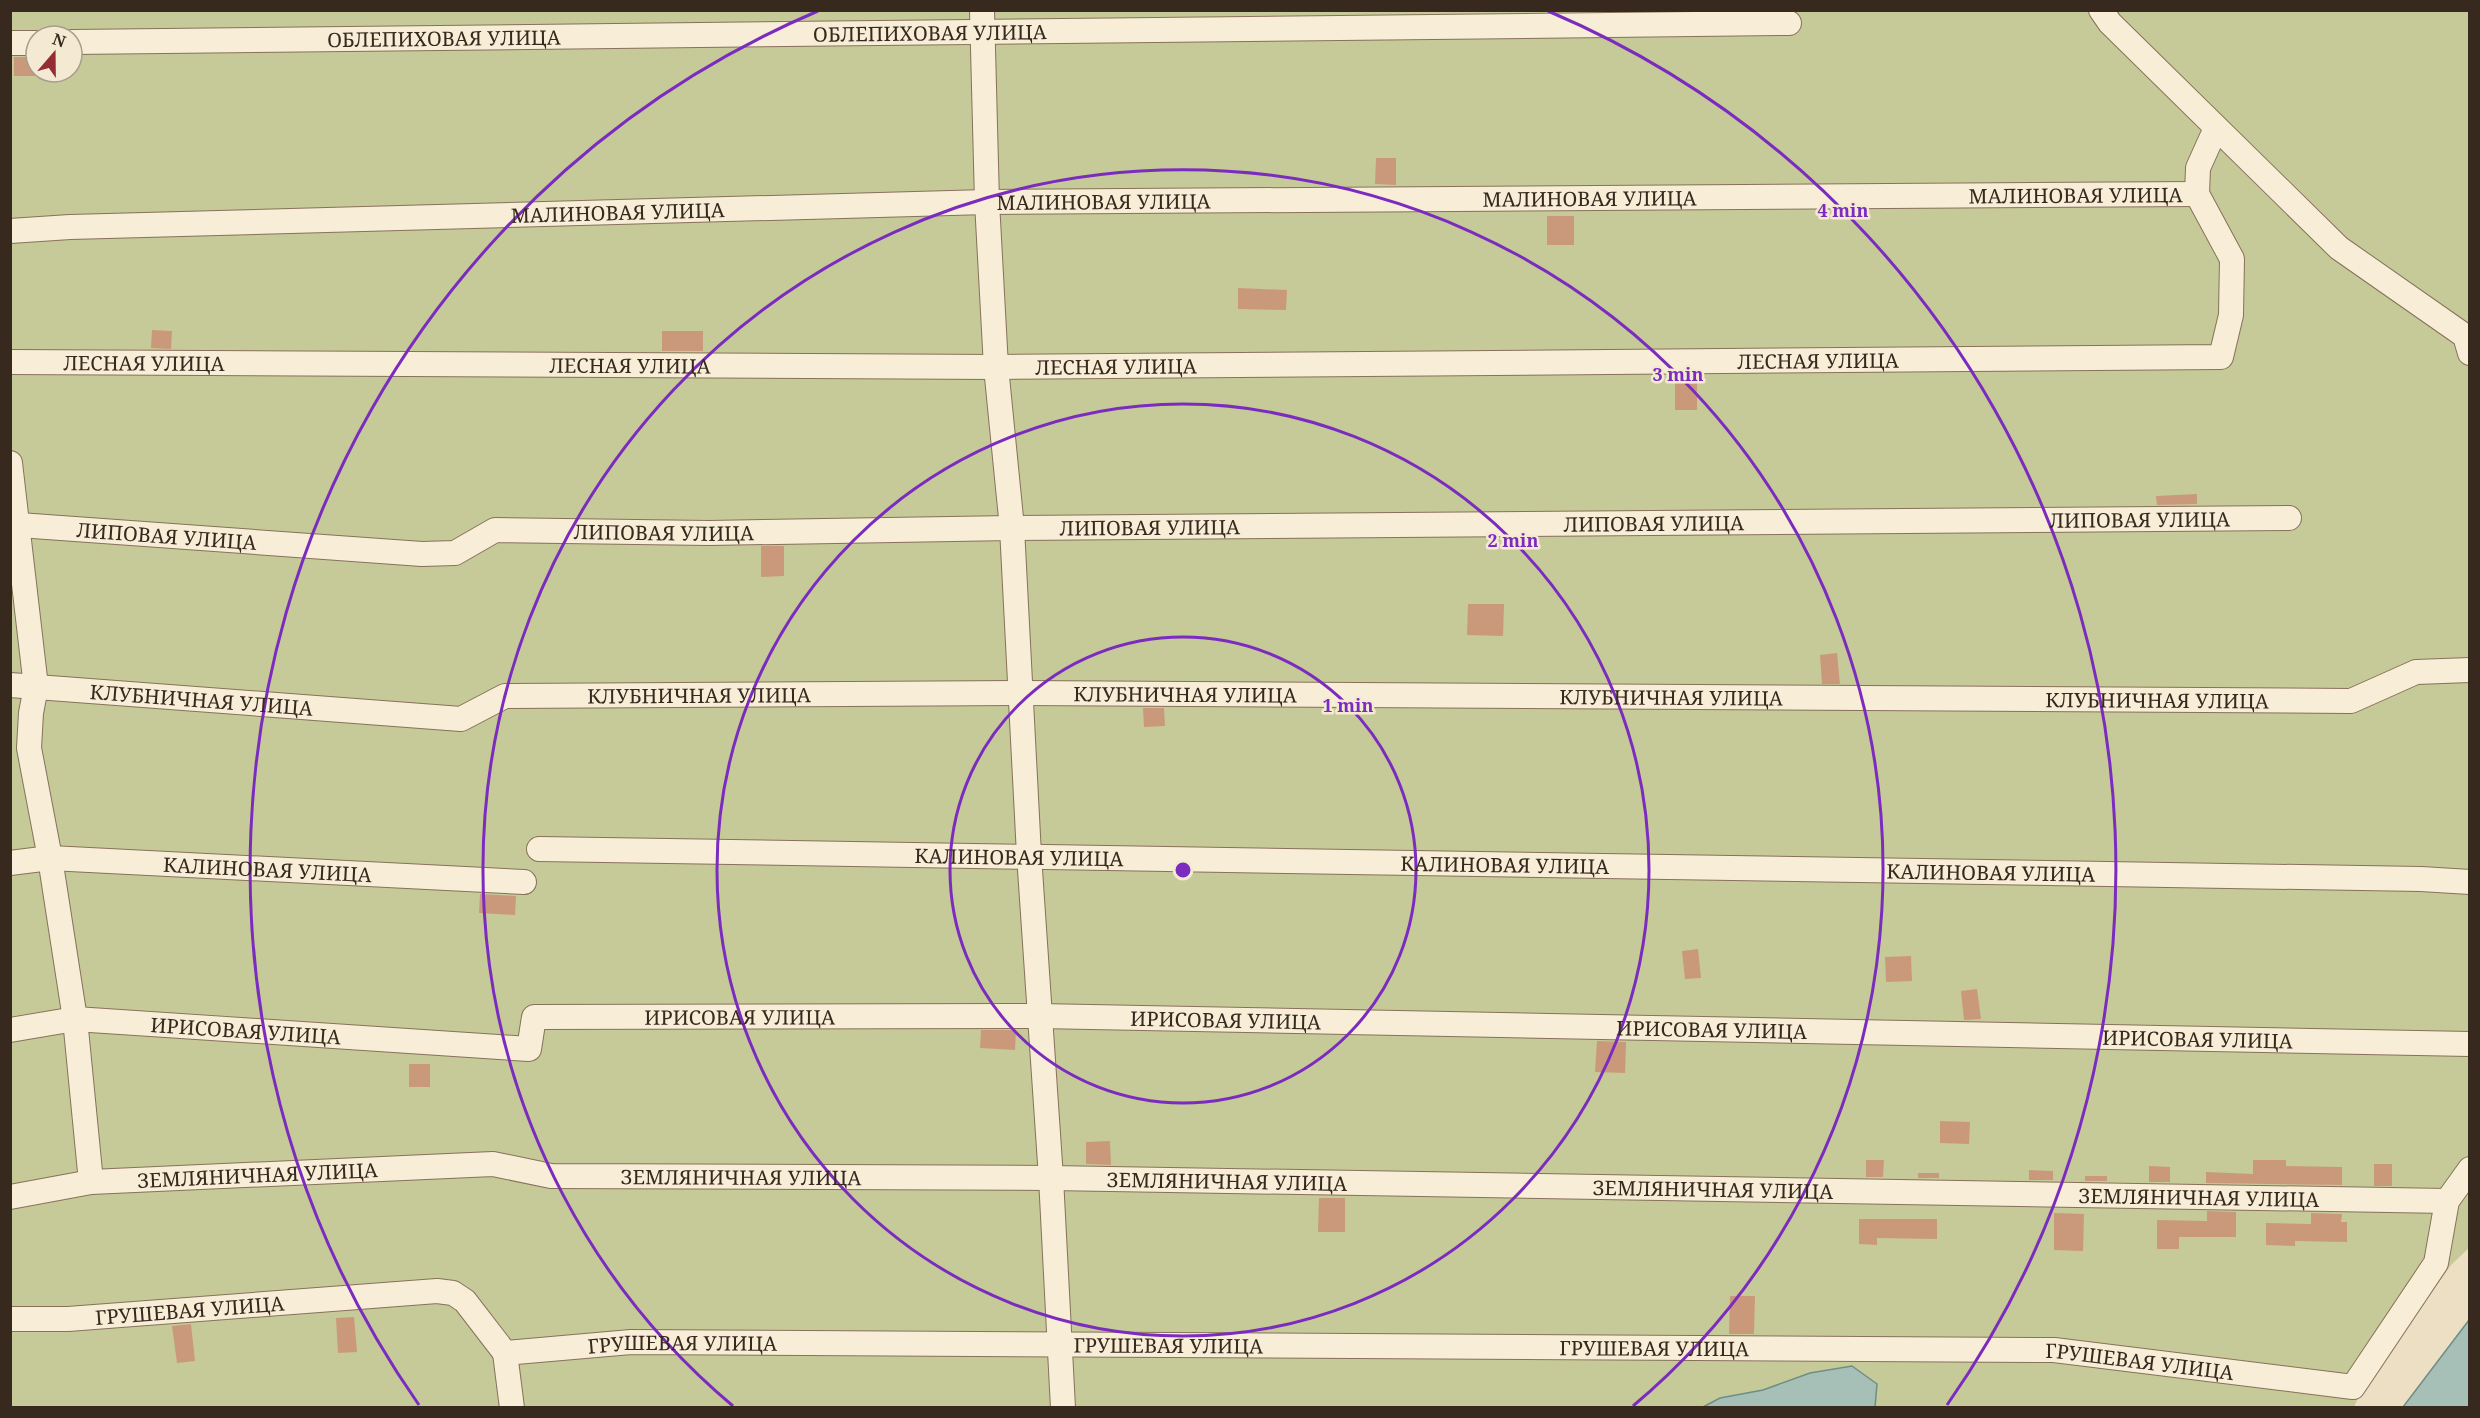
<svg xmlns="http://www.w3.org/2000/svg" width="2480" height="1418" viewBox="0 0 2480 1418" font-family="'Noto Serif',serif">
<style>
.green{fill:#c6ca98;fill-rule:evenodd}
.water{fill:#a6c0b7;stroke:#6d8e84;stroke-width:1.5}
.building{fill:#ca997b}
.lines{fill:none;stroke-linecap:round;stroke-linejoin:round}
.minor-casing{stroke:#87715b;stroke-width:26}
.minor{stroke:#f8edd7;stroke-width:24}
.ring{fill:none;stroke:#7b2cbf;stroke-width:3}
.labels{text-anchor:middle;dominant-baseline:central;stroke-width:5;stroke-linejoin:round;paint-order:stroke}
.street-label{font-size:20px;fill:#37291e;stroke:#f4ead3}
.centre{fill:#7b2cbf;stroke:#f4ead3;stroke-width:3}
.ring-label{font-size:18px;text-anchor:middle;font-weight:bold;fill:#7b2cbf;stroke:#f4ead3;stroke-width:5;stroke-linejoin:round;paint-order:stroke}
</style>
<rect width="100%" height="100%" fill="#eddfc4"/>
<path class="green" d="M10,11H2469V1248L2451,1265L2359,1396L2354,1407H11ZM36,36H72V72H36Z"/>
<g class="water">
<polygon points="2469,1320 2469,1407 2403,1407"/>
<polygon points="1852,1366 1877,1384 1875,1407 1703,1407 1720,1398 1763,1390 1810,1373"/>
</g>
<g class="building">
<rect x="14" y="57" width="22" height="19"/>
<polygon points="1376,158 1396,158 1396,185 1375,184"/>
<rect x="1547" y="216" width="27" height="29"/>
<polygon points="1238,288 1287,290 1286,310 1238,309"/>
<polygon points="152,330 172,331 171,349 151,348"/>
<rect x="662" y="331" width="41" height="20"/>
<polygon points="1697,381 1697,410 1675,410 1675,382"/>
<polygon points="2197,494 2197,504 2157,505 2156,496"/>
<polygon points="761,546 784,546 784,576 761,577"/>
<polygon points="1468,604 1504,604 1503,636 1467,635"/>
<polygon points="1837,653 1840,684 1822,684 1820,655"/>
<polygon points="1143,708 1164,708 1165,726 1144,727"/>
<polygon points="480,894 516,896 515,915 479,913"/>
<polygon points="1698,949 1701,978 1685,979 1682,951"/>
<polygon points="1911,956 1912,981 1886,982 1885,957"/>
<polygon points="1977,989 1981,1019 1964,1020 1961,991"/>
<polygon points="981,1030 1016,1030 1015,1050 980,1048"/>
<polygon points="1597,1041 1626,1042 1625,1073 1595,1072"/>
<rect x="409" y="1064" width="21" height="23"/>
<polygon points="1940,1121 1970,1122 1969,1144 1940,1143"/>
<polygon points="1110,1141 1111,1165 1086,1164 1086,1142"/>
<polygon points="1866,1160 1884,1160 1883,1177 1866,1177"/>
<polygon points="2253,1160 2286,1160 2286,1166 2342,1167 2342,1185 2206,1183 2206,1172 2253,1174"/>
<rect x="2374" y="1164" width="18" height="22"/>
<polygon points="2149,1166 2170,1167 2170,1182 2149,1182"/>
<polygon points="2029,1170 2053,1171 2053,1180 2029,1180"/>
<rect x="1918" y="1173" width="21" height="5"/>
<rect x="2085" y="1176" width="22" height="5"/>
<polygon points="1319,1198 1345,1198 1345,1232 1318,1232"/>
<polygon points="2207,1211 2236,1212 2236,1237 2179,1237 2179,1249 2157,1249 2157,1220 2207,1221"/>
<polygon points="2054,1213 2084,1214 2083,1251 2054,1250"/>
<polygon points="2311,1213 2342,1214 2341,1222 2347,1222 2347,1242 2295,1241 2295,1246 2266,1245 2266,1223 2311,1224"/>
<polygon points="1859,1219 1937,1219 1937,1239 1877,1238 1877,1245 1859,1244"/>
<polygon points="1730,1296 1755,1296 1754,1334 1729,1334"/>
<polygon points="354,1317 357,1352 338,1353 336,1318"/>
<polygon points="191,1324 195,1361 177,1363 172,1326"/>
</g>
<g class="lines">
<g class="minor-casing">
<g id="minor">
<polyline points="982,10 987,202 996,367 1012,528 1029,855 1051,1178 1063,1408"/>
<polyline points="2101,10 2110,23 2339,248 2465,336 2470,353"/>
<path id="s1" d="M72,42L1789,23"/>
<polyline points="10,43 36,43"/>
<path id="s2" d="M10,231L70,227L987,202L2197,194"/>
<path id="s3" d="M10,362L996,367L2221,357L2231,315L2232,259L2197,194L2198,168L2216,128"/>
<polyline points="10,463 36,687 31,713 29,748 50,858 75,1019 91,1182"/>
<path id="s4" d="M19,525L422,554L455,553L495,530L709,533L1012,528L2289,518"/>
<path id="s5" d="M10,685L461,719L505,696L1022,693L2351,701L2416,672L2470,670"/>
<path id="s6" d="M539,849L2421,879L2470,882"/>
<path id="s7" d="M10,863L50,858L524,882"/>
<path id="s8" d="M10,1030L75,1019L529,1049L534,1017L1039,1016L2470,1044"/>
<path id="s9" d="M10,1197L91,1182L493,1164L551,1176L1051,1178L2447,1201"/>
<path id="s10" d="M10,1319H68L437,1291L453,1293L465,1301L505,1353L631,1342L2054,1350L2353,1387L2436,1263L2447,1201L2470,1169"/>
<polyline points="505,1353 512,1408"/>
</g>
</g>
<use href="#minor" class="minor"/>
</g>
<g class="ring">
<circle cx="1183" cy="870" r="233"/>
<circle cx="1183" cy="870" r="466"/>
<path d="M733 1406A700 700 0 1 1 1633 1406"/>
<path d="M419 1405A933 933 0 0 1 818 11M1548 11A933 933 0 0 1 1947 1405"/>
</g>
<g class="labels">
<g class="street-label">
<text stroke="none"><textPath href="#s1" startOffset="858">ОБЛЕПИХОВАЯ УЛИЦА</textPath></text>
<text stroke="none"><textPath href="#s1" startOffset="372">ОБЛЕПИХОВАЯ УЛИЦА</textPath></text>
<text stroke="none"><textPath href="#s2" startOffset="2066">МАЛИНОВАЯ УЛИЦА</textPath></text>
<text stroke="none"><textPath href="#s2" startOffset="1580">МАЛИНОВАЯ УЛИЦА</textPath></text>
<text stroke="none"><textPath href="#s2" startOffset="1094">МАЛИНОВАЯ УЛИЦА</textPath></text>
<text stroke="none"><textPath href="#s2" startOffset="608">МАЛИНОВАЯ УЛИЦА</textPath></text>
<text stroke="none"><textPath href="#s3" startOffset="1808">ЛЕСНАЯ УЛИЦА</textPath></text>
<text stroke="none"><textPath href="#s3" startOffset="134">ЛЕСНАЯ УЛИЦА</textPath></text>
<text stroke="none"><textPath href="#s3" startOffset="620">ЛЕСНАЯ УЛИЦА</textPath></text>
<text stroke="none"><textPath href="#s3" startOffset="1106">ЛЕСНАЯ УЛИЦА</textPath></text>
<text stroke="none"><textPath href="#s4" startOffset="2128">ЛИПОВАЯ УЛИЦА</textPath></text>
<text stroke="none"><textPath href="#s4" startOffset="1642">ЛИПОВАЯ УЛИЦА</textPath></text>
<text stroke="none"><textPath href="#s4" startOffset="1138">ЛИПОВАЯ УЛИЦА</textPath></text>
<text stroke="none"><textPath href="#s4" startOffset="652">ЛИПОВАЯ УЛИЦА</textPath></text>
<text stroke="none"><textPath href="#s4" startOffset="148">ЛИПОВАЯ УЛИЦА</textPath></text>
<text stroke="none"><textPath href="#s5" startOffset="1182">КЛУБНИЧНАЯ УЛИЦА</textPath></text>
<text stroke="none"><textPath href="#s5" startOffset="696">КЛУБНИЧНАЯ УЛИЦА</textPath></text>
<text stroke="none"><textPath href="#s5" startOffset="1668">КЛУБНИЧНАЯ УЛИЦА</textPath></text>
<text stroke="none"><textPath href="#s5" startOffset="192">КЛУБНИЧНАЯ УЛИЦА</textPath></text>
<text stroke="none"><textPath href="#s5" startOffset="2154">КЛУБНИЧНАЯ УЛИЦА</textPath></text>
<text stroke="none"><textPath href="#s6" startOffset="480">КАЛИНОВАЯ УЛИЦА</textPath></text>
<text stroke="none"><textPath href="#s6" startOffset="966">КАЛИНОВАЯ УЛИЦА</textPath></text>
<text stroke="none"><textPath href="#s7" startOffset="258">КАЛИНОВАЯ УЛИЦА</textPath></text>
<text stroke="none"><textPath href="#s6" startOffset="1452">КАЛИНОВАЯ УЛИЦА</textPath></text>
<text stroke="none"><textPath href="#s8" startOffset="759">ИРИСОВАЯ УЛИЦА</textPath></text>
<text stroke="none"><textPath href="#s8" startOffset="1245">ИРИСОВАЯ УЛИЦА</textPath></text>
<text stroke="none"><textPath href="#s8" startOffset="1731">ИРИСОВАЯ УЛИЦА</textPath></text>
<text stroke="none"><textPath href="#s8" startOffset="237">ИРИСОВАЯ УЛИЦА</textPath></text>
<text stroke="none"><textPath href="#s8" startOffset="2217">ИРИСОВАЯ УЛИЦА</textPath></text>
<text stroke="none"><textPath href="#s9" startOffset="249">ЗЕМЛЯНИЧНАЯ УЛИЦА</textPath></text>
<text stroke="none"><textPath href="#s9" startOffset="734">ЗЕМЛЯНИЧНАЯ УЛИЦА</textPath></text>
<text stroke="none"><textPath href="#s9" startOffset="1220">ЗЕМЛЯНИЧНАЯ УЛИЦА</textPath></text>
<text stroke="none"><textPath href="#s9" startOffset="1706">ЗЕМЛЯНИЧНАЯ УЛИЦА</textPath></text>
<text stroke="none"><textPath href="#s9" startOffset="2192">ЗЕМЛЯНИЧНАЯ УЛИЦА</textPath></text>
<text stroke="none"><textPath href="#s10" startOffset="180">ГРУШЕВАЯ УЛИЦА</textPath></text>
<text stroke="none"><textPath href="#s10" startOffset="1188">ГРУШЕВАЯ УЛИЦА</textPath></text>
<text stroke="none"><textPath href="#s10" startOffset="702">ГРУШЕВАЯ УЛИЦА</textPath></text>
<text stroke="none"><textPath href="#s10" startOffset="1674">ГРУШЕВАЯ УЛИЦА</textPath></text>
<text stroke="none"><textPath href="#s10" startOffset="2160">ГРУШЕВАЯ УЛИЦА</textPath></text>
</g>
</g>
<circle cx="1183" cy="870" r="9" class="centre"/>
<g class="ring-label">
<text x="1843" y="217">4 min</text>
<text x="1678" y="381">3 min</text>
<text x="1513" y="547">2 min</text>
<text x="1348" y="712">1 min</text>
</g>
<rect width="2480" height="1418" fill="none" stroke="#37291e" stroke-width="24"/>
<g transform="translate(54 54) rotate(20)"><circle r="28" fill="#f4ead3" stroke="#a89d8b" stroke-width="1.5"/>
<path d="M0-4.5L10 22L0 15L-10 22Z" fill="#942d31"/>
<text y="-9" font-size="16" font-weight="bold" text-anchor="middle" fill="#37291e">N</text>
</g>
</svg>
